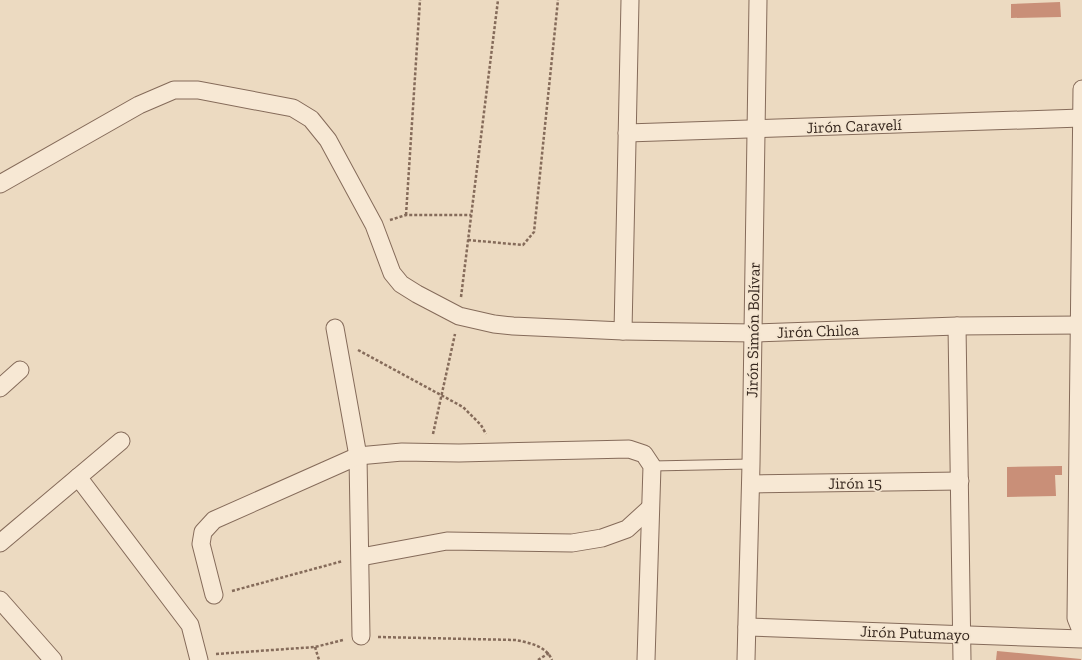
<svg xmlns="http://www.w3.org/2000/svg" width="1082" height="660" viewBox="0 0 1082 660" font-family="'Zilla Slab',serif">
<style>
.building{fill:#c98f78}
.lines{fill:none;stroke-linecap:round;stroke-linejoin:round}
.service-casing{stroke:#856b5a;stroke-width:11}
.minor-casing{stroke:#856b5a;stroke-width:19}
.path{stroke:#856b5a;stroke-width:2.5;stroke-dasharray:3 2;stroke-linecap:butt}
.service{stroke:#f7e8d4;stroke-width:9}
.minor{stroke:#f7e8d4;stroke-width:17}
.labels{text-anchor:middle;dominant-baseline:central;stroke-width:3.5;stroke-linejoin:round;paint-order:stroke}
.street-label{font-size:16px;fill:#35261d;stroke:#f4e5d0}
</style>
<rect width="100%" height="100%" fill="#ecdac1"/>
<g class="building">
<polygon points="1060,2 1061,17 1011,18 1011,4"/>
<polygon points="1062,466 1062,475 1055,475 1056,496 1007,497 1007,467"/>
<polygon points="997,651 1081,659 1081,660 996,660"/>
</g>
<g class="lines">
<g class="service-casing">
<polyline id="service" points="652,466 751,464"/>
</g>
<g class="minor-casing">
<g id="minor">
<polyline points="1082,89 1076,618 1082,633"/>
<polyline points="627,133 1081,118"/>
<polyline points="0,184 139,105 174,90 198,90 293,108 311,119 328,140 374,225 392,273 401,284 417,294 459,316 494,324 513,326 623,331 754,333 957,326 1082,325"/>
<polyline points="957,326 962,660"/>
<polyline points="335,328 358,456 361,636"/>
<polyline points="623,331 630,0"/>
<polyline points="0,388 20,370"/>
<polyline points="78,477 190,625 199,660"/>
<polyline points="751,484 960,481"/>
<polyline points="0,543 121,441"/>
<polyline points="361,557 447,541 572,543 602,538 627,529 650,508"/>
<polyline points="214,595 201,544 203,532 214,520 358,456 402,452 459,453 629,449 644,454 652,466 646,660"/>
<polyline points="0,600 53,660"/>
<polyline points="747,627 1082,639"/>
<polyline points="746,660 751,464 758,0"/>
</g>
</g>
<g class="path">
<polyline points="406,215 420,0"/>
<polyline points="390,220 406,215 471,215"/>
<polyline points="468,240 523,245 534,232 558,0"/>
<polyline points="461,297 498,0"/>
<polyline points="358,350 463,407 481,425 486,434"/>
<polyline points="433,434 455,334"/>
<polyline points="232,591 343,561"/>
<path d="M378,637L516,640C530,643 546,646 552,660"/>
<polyline points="315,647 319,660"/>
<polyline points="216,654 315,647 343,640"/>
<polyline points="538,660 549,653"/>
</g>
<use href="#service" class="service"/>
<use href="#minor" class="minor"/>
</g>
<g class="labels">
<g class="street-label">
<text transform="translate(854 126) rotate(-2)">Jirón Caravelí</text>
<text transform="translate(753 330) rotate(-89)">Jirón Simón Bolívar</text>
<text transform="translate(818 331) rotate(-2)">Jirón Chilca</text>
<text transform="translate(855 483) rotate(-1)">Jirón 15</text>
<text transform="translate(915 633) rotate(2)">Jirón Putumayo</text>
</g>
</g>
</svg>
